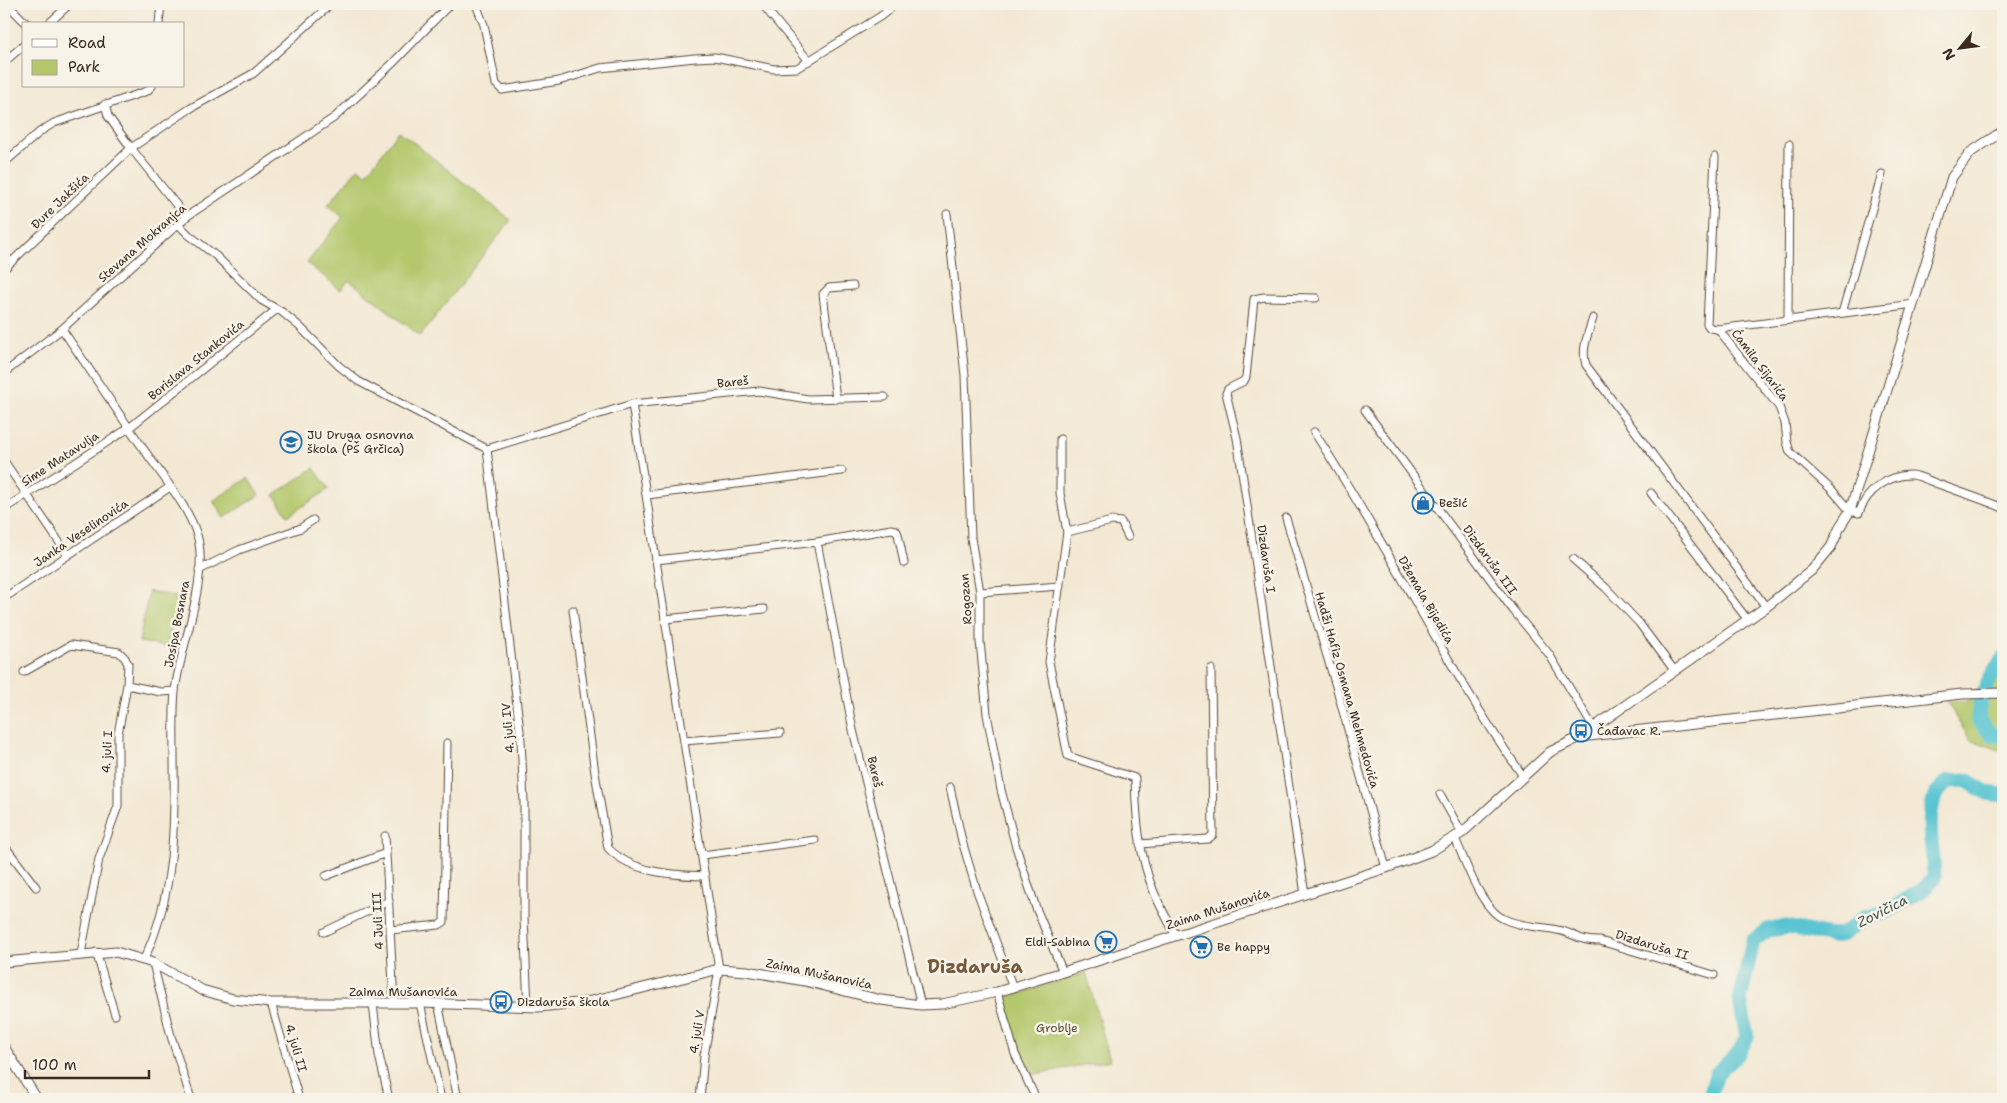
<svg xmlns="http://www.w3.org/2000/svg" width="2007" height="1103" viewBox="0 0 2007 1103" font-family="'Shantell Sans',sans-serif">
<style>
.green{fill:#b3c86c;stroke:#777945}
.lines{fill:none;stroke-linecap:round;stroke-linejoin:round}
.river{stroke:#58c4d2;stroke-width:15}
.minor-casing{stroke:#574639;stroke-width:9}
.tertiary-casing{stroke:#574639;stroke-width:11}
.minor{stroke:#fff;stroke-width:7}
.tertiary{stroke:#fff;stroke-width:9}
.labels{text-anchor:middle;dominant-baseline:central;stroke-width:5;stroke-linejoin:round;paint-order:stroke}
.street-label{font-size:12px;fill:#3b2a1e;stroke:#f7f3e8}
.poi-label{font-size:12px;fill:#3b2a1e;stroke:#f7f3e8;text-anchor:start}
.park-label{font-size:12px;fill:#595232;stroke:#f7f3e8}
.water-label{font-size:14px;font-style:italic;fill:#445854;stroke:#f7f3e8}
.district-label{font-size:18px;font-weight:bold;fill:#765939;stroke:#f7f3e8}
</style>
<rect width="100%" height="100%" fill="#f7f3e8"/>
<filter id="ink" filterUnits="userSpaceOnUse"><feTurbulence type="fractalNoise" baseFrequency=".02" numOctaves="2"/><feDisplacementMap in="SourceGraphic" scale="10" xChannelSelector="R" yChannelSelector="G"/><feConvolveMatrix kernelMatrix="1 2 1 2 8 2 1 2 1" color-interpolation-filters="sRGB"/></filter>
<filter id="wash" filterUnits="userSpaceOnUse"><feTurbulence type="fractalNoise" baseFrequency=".0096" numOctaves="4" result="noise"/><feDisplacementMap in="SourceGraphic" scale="20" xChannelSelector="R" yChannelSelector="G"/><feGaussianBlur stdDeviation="1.12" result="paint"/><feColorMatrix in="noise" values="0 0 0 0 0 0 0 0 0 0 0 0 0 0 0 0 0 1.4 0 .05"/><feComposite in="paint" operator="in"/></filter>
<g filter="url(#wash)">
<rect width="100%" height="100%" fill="#f3e8d3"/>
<g class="green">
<polygon points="399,131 511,220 420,336 349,280 341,290 307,263 343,217 328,205 358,168 366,174"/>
<polygon points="314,468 329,489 288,516 274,495"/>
<polygon points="248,478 259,495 224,518 213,501"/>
<polygon points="149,591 177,597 168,647 139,642"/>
<polygon points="2003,651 2003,751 1970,740 1947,702 1967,702 1991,671"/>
<polygon points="1086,972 1110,1060 1031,1075 1023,1058 1003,999"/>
</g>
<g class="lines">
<g class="river">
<path d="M2003,659C1990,675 1978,699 1978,720L1993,735L2003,737"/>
<path d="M1709,1099L1717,1073L1739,1052L1747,1037L1740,1000L1753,941L1768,930L1787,927L1832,936L1843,934L1864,918L1888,911L1924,889L1934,878C1934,851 1925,823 1935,796C1937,791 1944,786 1948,781L1966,780L1987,793L2003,795"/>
</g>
</g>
</g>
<g filter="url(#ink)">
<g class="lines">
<g class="minor-casing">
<g id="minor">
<polyline points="7,4 27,24"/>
<polyline points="476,4 484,25 496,84 502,90 559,81 600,68 695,58 715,57 774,69 797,68 881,16 896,4"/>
<polyline points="762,4 809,61"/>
<polyline points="48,24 70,4"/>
<polyline points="159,24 161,4"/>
<polyline points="4,62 24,45"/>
<polyline points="1715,157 1707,324 1710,328 1718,329 1914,304"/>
<polyline points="4,163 41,131 54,123 147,91 152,86"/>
<polyline points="947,214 965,375 971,538 980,592 980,641 987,714 1001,790 1016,847 1036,908 1063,972"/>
<polyline points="186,217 131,148 191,108 254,73 331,4"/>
<polyline points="178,224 189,235 216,256 261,300 282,312 299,326 339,366 358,381 487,449"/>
<polyline points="4,269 131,148 108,116 105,104"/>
<polyline points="1842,313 1882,174"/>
<path d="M1593,318C1588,334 1581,349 1586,365L1766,607"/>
<polyline points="1788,320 1789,144"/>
<path d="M62,329C90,370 117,411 145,451C162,476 188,506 197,535C210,577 180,647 175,691C173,713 174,737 174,759C175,827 174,897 144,959"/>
<path d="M1718,329L1779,407L1785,423L1787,442L1790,452L1832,490L1850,511L1859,513C1866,491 1889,474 1912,475C1920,476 1930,481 1938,484C1960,492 1982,499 2003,508"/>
<polyline points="4,373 62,329 186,217 335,117 392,64 450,4"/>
<polyline points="836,399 823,294 829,288 853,286"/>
<polyline points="632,404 719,969 704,1056 700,1099"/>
<polyline points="1365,410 1513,610 1549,654 1593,727"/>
<path d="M1314,432C1388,544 1445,666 1523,776"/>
<path d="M1060,439V493L1067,532L1049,662L1068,756L1135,778C1136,817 1139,856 1154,892C1160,907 1169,922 1176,936"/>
<polyline points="487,449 521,740 524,802 524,918 528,1007"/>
<polyline points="487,449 632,404 759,391 808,399 885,397"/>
<polyline points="4,461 68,555"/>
<polyline points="1651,493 1747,619"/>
<polyline points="647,495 842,471"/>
<polyline points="4,509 129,428 276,310"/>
<polyline points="1286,518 1338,693 1386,868"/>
<polyline points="1067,532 1112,521 1121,522 1128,537"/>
<polyline points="817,542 891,529 896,530 898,534 904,563"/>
<polyline points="1573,559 1606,588 1639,623 1674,670"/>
<polyline points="656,560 817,542 853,730 921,1005"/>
<polyline points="199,570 239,550 301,528 313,520"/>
<polyline points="980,592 1060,586"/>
<polyline points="4,598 170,487"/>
<path d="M573,610L595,773L608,848C632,873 673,875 705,876"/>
<polyline points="665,619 764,609"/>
<polyline points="24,672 71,645 119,652 125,658 128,664 127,685 118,734 118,806 99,859 81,954"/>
<polyline points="127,685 161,692 175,691"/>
<polyline points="684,741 780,733"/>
<polyline points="950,787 962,841 977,891 1013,988"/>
<polyline points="1440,794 1462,833"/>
<polyline points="385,836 394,1003"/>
<path d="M1455,838C1465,861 1481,909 1504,919C1520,927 1539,926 1557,930C1575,933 1579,942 1600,941L1714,975"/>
<polyline points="1140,844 1208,839 1213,835 1211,669"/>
<polyline points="4,845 36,887"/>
<polyline points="702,855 815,840"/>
<polyline points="326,876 386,853"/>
<polyline points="1305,894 1237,438 1226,393 1228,389 1244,381 1246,377 1254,299 1264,297 1316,298"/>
<polyline points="390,930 439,925 444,922 447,743"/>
<polyline points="324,932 389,901"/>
<polyline points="96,952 115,1015"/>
<polyline points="153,963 171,1036 191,1099"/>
<polyline points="997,992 1015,1054 1036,1099"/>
<polyline points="271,1003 299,1099"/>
<polyline points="420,1003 441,1099"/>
<polyline points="438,1003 458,1099"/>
<polyline points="373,1004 379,1055 389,1099"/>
</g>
</g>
<g class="tertiary-casing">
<g id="tertiary">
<polyline points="1580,737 1962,694 2003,693"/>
<polyline points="4,962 116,952 153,963 202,990 233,999 271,1003 420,1003 538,1007 587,1002 719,969 747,971 805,981 881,1000 921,1005 942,1004 997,992 1063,972 1386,868 1431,851 1462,833 1550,752 1580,737 1766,607 1812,570 1831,547 1841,525 1850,511 1952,177 1971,152 2003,131"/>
<polyline points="4,1047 37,1099"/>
</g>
</g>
<use href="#minor" class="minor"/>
<use href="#tertiary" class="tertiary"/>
</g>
</g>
<defs>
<g id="school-ring" transform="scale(1.125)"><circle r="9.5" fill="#f7f3e8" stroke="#1f6fb2" stroke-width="1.5"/><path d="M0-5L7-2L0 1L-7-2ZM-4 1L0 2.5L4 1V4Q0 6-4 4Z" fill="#1f6fb2"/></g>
<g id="shop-ring" transform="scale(1.125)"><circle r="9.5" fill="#f7f3e8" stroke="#1f6fb2" stroke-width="1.5"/><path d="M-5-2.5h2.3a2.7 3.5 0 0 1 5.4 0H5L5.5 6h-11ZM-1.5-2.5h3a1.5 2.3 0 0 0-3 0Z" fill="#1f6fb2"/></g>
<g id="bus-ring" transform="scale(1.125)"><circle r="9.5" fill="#f7f3e8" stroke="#1f6fb2" stroke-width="1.5"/><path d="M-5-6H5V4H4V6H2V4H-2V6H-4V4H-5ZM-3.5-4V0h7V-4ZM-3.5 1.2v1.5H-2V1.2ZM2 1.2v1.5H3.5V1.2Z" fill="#1f6fb2"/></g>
<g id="supermarket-ring" transform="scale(1.125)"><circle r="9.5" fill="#f7f3e8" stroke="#1f6fb2" stroke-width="1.5"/><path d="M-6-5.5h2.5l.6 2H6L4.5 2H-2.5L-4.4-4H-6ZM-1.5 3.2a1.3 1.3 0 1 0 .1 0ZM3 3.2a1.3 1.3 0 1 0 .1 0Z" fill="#1f6fb2"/></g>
</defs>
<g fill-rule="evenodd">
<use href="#school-ring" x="291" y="442"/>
<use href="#shop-ring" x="1423" y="503"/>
<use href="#bus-ring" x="1581" y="731"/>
<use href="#supermarket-ring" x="1106" y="942"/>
<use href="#supermarket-ring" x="1201" y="947"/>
<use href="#bus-ring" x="501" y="1002"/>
</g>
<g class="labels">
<g class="street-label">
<text transform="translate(60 201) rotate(-44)">Đure Jakšića</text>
<text transform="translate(142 243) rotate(-41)">Stevana Mokranjca</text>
<text transform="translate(196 360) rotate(-39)">Borislava Stankovića</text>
<text transform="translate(1760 365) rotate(53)">Ćamila Sijarića</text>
<text transform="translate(733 382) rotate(-6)">Bareš</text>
<text transform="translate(60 459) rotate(-33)">Sime Matavulja</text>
<text transform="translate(81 533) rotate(-34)">Janka Veselinovića</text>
<text transform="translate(1266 559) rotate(82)">Dizdaruša I</text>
<text transform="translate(1490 560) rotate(54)">Dizdaruša III</text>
<text transform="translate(966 599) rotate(-94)">Rogozan</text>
<text transform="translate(1426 600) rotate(60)">Džemala Bijedića</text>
<text transform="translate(177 624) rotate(-79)">Josipa Bosnara</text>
<text transform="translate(1347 690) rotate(74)">Hadži Hafiz Osmana Mehmedovića</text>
<text transform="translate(508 728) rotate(-95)">4. juli IV</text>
<text transform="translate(107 752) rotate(-87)">4. juli I</text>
<text transform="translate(875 772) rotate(77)">Bareš</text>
<text transform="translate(1218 909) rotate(-18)">Zaima Mušanovića</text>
<text transform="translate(378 921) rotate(-93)">4 Juli III</text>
<text transform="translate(1652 945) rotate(17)">Dizdaruša II</text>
<text transform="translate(819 974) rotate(12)">Zaima Mušanovića</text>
<text x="403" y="992">Zaima Mušanovića</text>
<text transform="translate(697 1032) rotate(-81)">4. juli V</text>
<text transform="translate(296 1048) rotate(74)">4. juli II</text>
</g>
<g class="poi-label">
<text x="307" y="435">JU Druga osnovna<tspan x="307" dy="14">škola (PŠ Grčica)</tspan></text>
<text x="1439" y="503">Bešić</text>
<text x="1597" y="731">Čađavac R.</text>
<text x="1090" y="942" text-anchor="end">Eldi-Sabina</text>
<text x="1217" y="947">Be happy</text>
<text x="517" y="1002">Dizdaruša škola</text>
</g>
<g class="park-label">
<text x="1057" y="1028">Groblje</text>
</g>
<g class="water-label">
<text transform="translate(1882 911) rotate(-27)">Zovičica</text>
</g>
<g class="district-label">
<text x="975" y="967">Dizdaruša</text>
</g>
</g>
<rect width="2007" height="1103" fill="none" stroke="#f7f3e8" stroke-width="20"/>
<rect x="22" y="22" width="162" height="65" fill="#f7f3e8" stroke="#aca397"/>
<rect x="32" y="39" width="25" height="8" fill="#ffffff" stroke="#aca397"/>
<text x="68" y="48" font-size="15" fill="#3b2a1e">Road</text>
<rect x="32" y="60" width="25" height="15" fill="#b3c86c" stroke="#aca397"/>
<text x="68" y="72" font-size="15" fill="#3b2a1e">Park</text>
<g transform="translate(1960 48) rotate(241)" stroke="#f7f3e8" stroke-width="4" paint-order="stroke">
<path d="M0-4L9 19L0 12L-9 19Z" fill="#3b2a1e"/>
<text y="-8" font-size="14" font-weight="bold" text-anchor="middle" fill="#3b2a1e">N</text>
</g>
<path d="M25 1070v8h124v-8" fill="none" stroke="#3b2a1e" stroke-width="2.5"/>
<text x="32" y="1070" font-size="15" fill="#3b2a1e" stroke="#f7f3e8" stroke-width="4" paint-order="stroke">100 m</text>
</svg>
